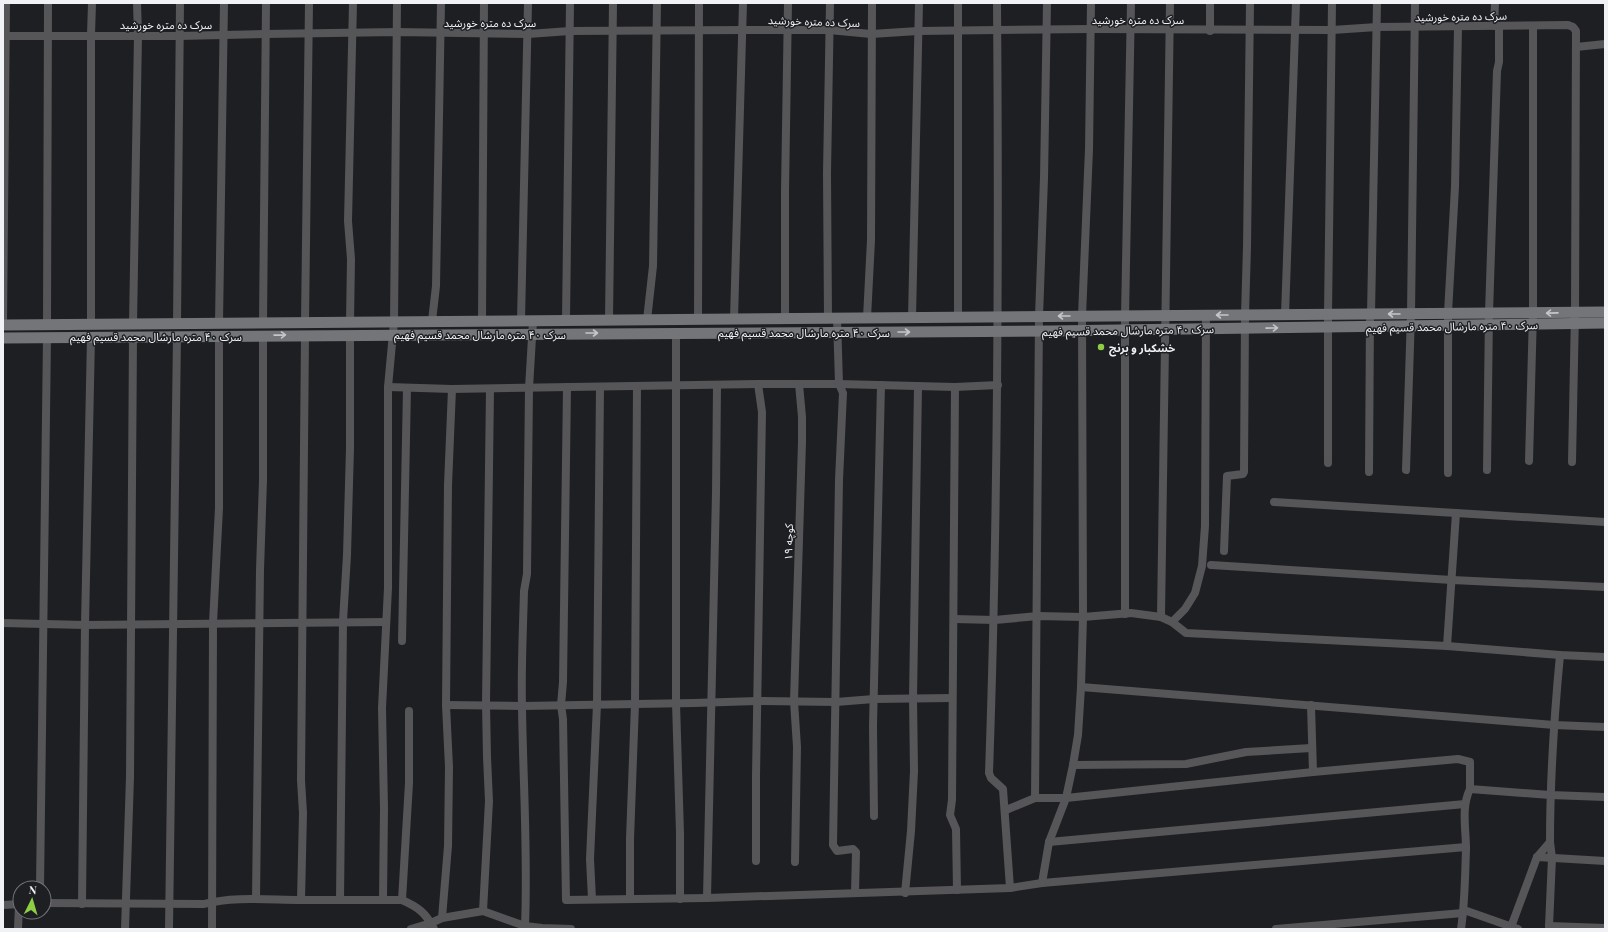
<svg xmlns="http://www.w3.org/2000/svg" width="1608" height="932" viewBox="0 0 1608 932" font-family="'Playfair Display','Noto Sans Arabic',serif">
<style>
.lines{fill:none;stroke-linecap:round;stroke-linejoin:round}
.street{stroke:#565658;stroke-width:8}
.secondary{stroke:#747579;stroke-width:11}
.oneway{stroke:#c5c6ca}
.poi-dot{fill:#8dce44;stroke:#1e1f23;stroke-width:1.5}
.labels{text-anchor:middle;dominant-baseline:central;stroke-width:3;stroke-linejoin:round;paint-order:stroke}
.street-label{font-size:11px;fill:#f1f2f5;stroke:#1e1f23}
.poi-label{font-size:11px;font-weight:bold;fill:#f1f2f5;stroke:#1e1f23;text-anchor:start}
</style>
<rect width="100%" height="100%" fill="#1e1f23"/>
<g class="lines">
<g class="street">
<polyline points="958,3 958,317"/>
<path d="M997,3C999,260 998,516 989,773L991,778L1003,789L1010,888"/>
<polyline points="1494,26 1495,3"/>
<polyline points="1210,31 1210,3"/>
<polyline points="3,36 179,36 265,34 397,32 528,34 570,31 742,30 829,30 871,34 918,31 1091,29 1332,30 1377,27 1568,25 1573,27 1576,31 1575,312 1572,462"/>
<polyline points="1576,47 1605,44"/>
<polyline points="1371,314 1377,3"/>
<polyline points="1285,315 1296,3"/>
<polyline points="828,318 827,173 830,3"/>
<polyline points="837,318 839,384 843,393 839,480 833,845 837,851 853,849 856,852 855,893"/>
<polyline points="867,318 871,240 872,3"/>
<polyline points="912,318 919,3"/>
<polyline points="698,319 699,3"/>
<polyline points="734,319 743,3"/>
<polyline points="785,319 785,191 788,3"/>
<polyline points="566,320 570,3"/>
<polyline points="609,320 613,3"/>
<polyline points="647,320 653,266 657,3"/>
<polyline points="432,321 436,286 441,3"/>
<polyline points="482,321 484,3"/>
<polyline points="521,321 528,3"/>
<polyline points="305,322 309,3"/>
<polyline points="350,322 351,259 348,221 353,3"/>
<polyline points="177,323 180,3"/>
<polyline points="219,323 224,3"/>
<polyline points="263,323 266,3"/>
<polyline points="47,324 48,3"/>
<polyline points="91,324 91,35 92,3"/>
<polyline points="133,324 138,35 137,3"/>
<polyline points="3,325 6,3"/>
<polyline points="676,333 676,703 680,833 680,899"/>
<polyline points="388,387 452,389 758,384 839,384 955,387 998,385"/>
<polyline points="567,387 563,682 561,705 563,719 566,900 707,898 1010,888 1042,883 1466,847"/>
<polyline points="955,387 952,800 950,815 956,829 957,890"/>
<polyline points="1529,461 1533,313 1533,26"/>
<polyline points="1328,463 1328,314 1332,3"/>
<polyline points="1406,470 1411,314 1415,3"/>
<polyline points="1487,470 1489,313 1497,71 1499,62 1499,26"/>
<polyline points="1369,472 1370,314"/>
<polyline points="1448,473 1448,313 1455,187 1458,27"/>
<polyline points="1274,502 1605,522"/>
<polyline points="1224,551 1227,476 1243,474 1244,472 1245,315 1247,247 1250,3"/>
<polyline points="1211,565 1452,580 1605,587"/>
<polyline points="1125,614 1125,316 1131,3"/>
<polyline points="1161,617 1170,3"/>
<polyline points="954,619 995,620 1038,616 1083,617 1131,613 1161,617 1172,622 1186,633 1447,646 1560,655 1605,657"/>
<polyline points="1172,622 1185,609 1195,593 1202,566 1205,526 1206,315"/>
<polyline points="3,623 85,625 386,622"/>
<polyline points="402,641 407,388"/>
<polyline points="1447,646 1456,513"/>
<polyline points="1081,687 1554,725 1605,727"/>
<polyline points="446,705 522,706 694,703 757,701 836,702 874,699 952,698"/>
<polyline points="1311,705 1313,772"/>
<polyline points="1073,765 1186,764 1246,752 1311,748"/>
<polyline points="1035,798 1039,317 1044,178 1047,3"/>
<polyline points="1006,810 1035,798 1066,798 1313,772 1458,759 1470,762 1470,789"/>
<polyline points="874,816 873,726 881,385"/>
<polyline points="1049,842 1465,804"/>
<polyline points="1537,857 1605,861"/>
<polyline points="756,861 756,776 762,412 758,384"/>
<polyline points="795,862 797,747 794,701 802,442 802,417 799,384"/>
<polyline points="1042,883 1049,842 1066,798 1073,765 1078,735 1081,687 1083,617 1082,316 1089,149 1091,3"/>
<polyline points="40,888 47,337"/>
<polyline points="905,893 911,831 914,771 913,698 918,386"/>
<polyline points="707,898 716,493 717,385"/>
<polyline points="256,899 260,570 263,480 263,335"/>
<polyline points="592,899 590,859 597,704 600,387"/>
<polyline points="630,899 630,839 635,704 637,386"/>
<path d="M301,900H402C418,907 426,913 434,929"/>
<polyline points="340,900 343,621 347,555 350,448 350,335"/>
<polyline points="383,900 384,808 382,708 388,588 388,387 394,322 397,3"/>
<polyline points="402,900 409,783 409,711"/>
<path d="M44,903L204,904C234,896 270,900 301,900L303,813L301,780L305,335"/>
<polyline points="82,904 85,625 91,337"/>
<polyline points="3,905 20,904"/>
<polyline points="1464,910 1518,929"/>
<polyline points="483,911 489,801 487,757 486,704 490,389"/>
<polyline points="442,918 448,846 449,767 446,705 448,485 452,389"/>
<path d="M525,926C528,852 523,780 522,707C521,669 523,630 524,591L527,574L529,388L533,321"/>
<polyline points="1549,926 1552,858 1550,842"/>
<path d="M1511,927L1537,857L1550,842C1550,780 1554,718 1560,655"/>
<polyline points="18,929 19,904"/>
<polyline points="125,929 130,777 133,336"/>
<polyline points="169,929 177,336"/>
<polyline points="212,929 213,623 219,508 219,336"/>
<polyline points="411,929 431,923 442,918 483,911 525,926 542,928 571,929"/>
<polyline points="1276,929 1463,913"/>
<path d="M1461,929C1465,902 1465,876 1466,849C1466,829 1461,807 1470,789L1550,795L1605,797"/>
<polyline points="1550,929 1549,926 1605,928"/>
</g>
<g class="secondary">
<polyline points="3,325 1605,312"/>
<polyline points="3,338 1050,331 1605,323"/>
</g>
</g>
<defs><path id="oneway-shaft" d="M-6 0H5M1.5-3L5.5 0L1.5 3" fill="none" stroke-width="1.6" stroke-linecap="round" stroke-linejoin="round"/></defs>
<g class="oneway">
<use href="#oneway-shaft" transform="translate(1552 313) rotate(179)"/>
<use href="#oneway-shaft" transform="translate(1394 314) rotate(180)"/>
<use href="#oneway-shaft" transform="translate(1222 315) rotate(180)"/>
<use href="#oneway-shaft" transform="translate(1064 316) rotate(180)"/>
<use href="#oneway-shaft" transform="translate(1272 328) rotate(-1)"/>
<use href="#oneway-shaft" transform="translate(904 332)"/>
<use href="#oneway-shaft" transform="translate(592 333)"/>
<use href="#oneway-shaft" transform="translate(280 335) rotate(-1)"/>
</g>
<circle class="poi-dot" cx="1101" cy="347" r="4"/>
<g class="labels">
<g class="street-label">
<text transform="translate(1461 16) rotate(-1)">سرک ده متره خورشید</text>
<text x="1138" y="19">سرک ده متره خورشید</text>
<text transform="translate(814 21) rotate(2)">سرک ده متره خورشید</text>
<text x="490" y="22">سرک ده متره خورشید</text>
<text x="166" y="24">سرک ده متره خورشید</text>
<text transform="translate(1452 326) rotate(-1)">سرک ۴۰ متره مارشال محمد قسیم فهیم</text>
<text transform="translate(1128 330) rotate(-1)">سرک ۴۰ متره مارشال محمد قسیم فهیم</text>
<text x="804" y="332">سرک ۴۰ متره مارشال محمد قسیم فهیم</text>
<text x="480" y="334">سرک ۴۰ متره مارشال محمد قسیم فهیم</text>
<text x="156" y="336">سرک ۴۰ متره مارشال محمد قسیم فهیم</text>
<text transform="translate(788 542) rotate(-89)">کوچه ۱۹</text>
</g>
<g class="poi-label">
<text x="1109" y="347">خشکبار و برنج</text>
</g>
</g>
<rect width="1608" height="932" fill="none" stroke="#f1f2f5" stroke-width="8"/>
<g transform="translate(32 900) rotate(5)"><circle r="19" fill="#1e1f23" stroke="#727377"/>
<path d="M0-3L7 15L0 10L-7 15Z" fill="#8dce44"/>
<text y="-6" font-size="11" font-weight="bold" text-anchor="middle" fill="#f1f2f5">N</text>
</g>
</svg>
